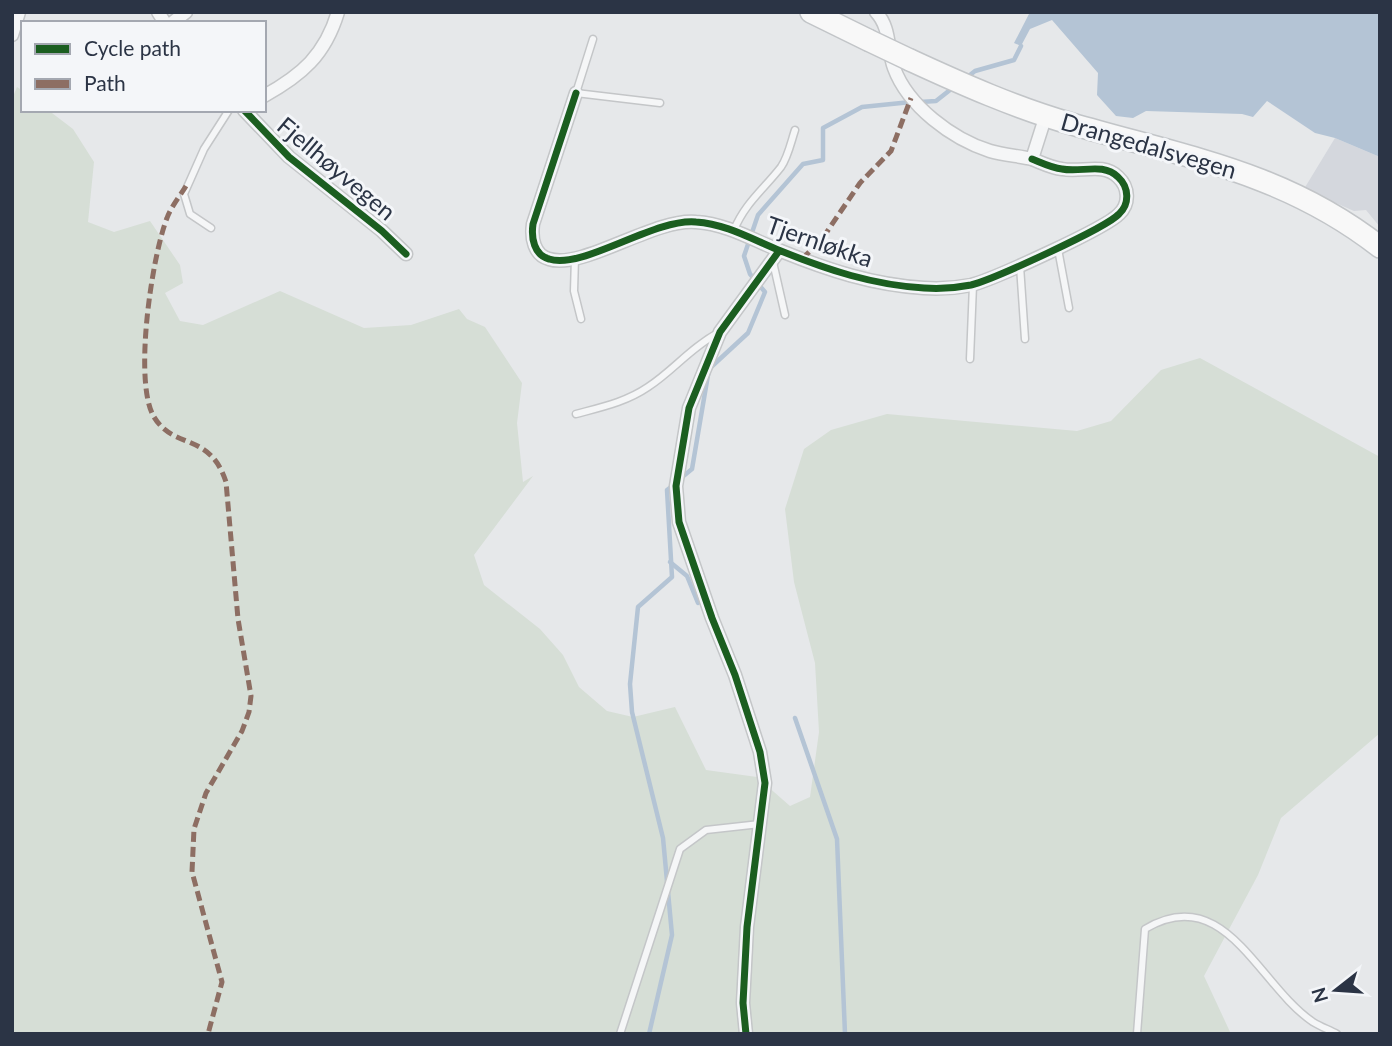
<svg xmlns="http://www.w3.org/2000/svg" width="1392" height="1046" viewBox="0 0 1392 1046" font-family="Lato,sans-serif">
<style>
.built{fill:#d4d7dd}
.green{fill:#d6ded6}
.water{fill:#b4c4d5}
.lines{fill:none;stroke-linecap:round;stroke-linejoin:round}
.stream{stroke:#b4c4d5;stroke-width:4.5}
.service-casing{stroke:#c4c6c8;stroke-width:9}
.minor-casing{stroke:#c4c6c8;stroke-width:15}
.primary-casing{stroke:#c2c5c8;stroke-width:24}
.service{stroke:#f5f6f7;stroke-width:6}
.minor{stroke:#f5f6f7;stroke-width:12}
.primary{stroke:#f8f8f8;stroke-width:21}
.primary-bridge-casing{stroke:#c2c5c8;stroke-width:24;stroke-linecap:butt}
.primary-bridge{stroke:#f8f8f8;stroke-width:21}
.quiet{stroke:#8d6e63;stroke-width:5;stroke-dasharray:10 5;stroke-linecap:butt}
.cycleway-casing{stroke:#f4f6f9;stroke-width:11}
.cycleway{stroke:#1b5e20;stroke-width:7}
.labels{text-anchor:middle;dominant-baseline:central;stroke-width:6;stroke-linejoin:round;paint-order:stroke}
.street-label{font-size:24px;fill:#2b3445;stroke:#f4f6f9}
</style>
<rect width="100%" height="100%" fill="#e6e8ea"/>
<polygon class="built" points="1335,138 1380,157 1380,227 1366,210 1354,211 1304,189"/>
<polygon class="green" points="17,87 23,91 23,110 48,110 73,129 94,162 88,222 114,232 150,221 180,265 183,283 165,293 180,321 203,325 280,291 364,328 411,325 459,309 467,319 485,327 522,383 517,423 523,482 533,476 474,555 484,585 540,629 563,655 579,687 607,711 633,717 675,707 706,770 757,777 790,806 810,797 819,732 815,663 794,582 785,509 804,449 831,430 887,414 1077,431 1111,421 1161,370 1200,358 1380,457 1380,733 1281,818 1258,875 1204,976 1231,1034 12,1034 12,99"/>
<polygon class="water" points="1030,12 1380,12 1380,157 1335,138 1315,133 1267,101 1253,117 1242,114 1146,111 1133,118 1116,116 1097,95 1098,73 1052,20 1030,29 1021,46 1014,43"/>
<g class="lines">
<g class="stream">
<polyline points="965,79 975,71 1014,60 1021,46"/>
<polyline points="920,102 936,101 955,86"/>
<polyline points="681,478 692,469 709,369 748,333 765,292 750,274 744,256 758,215 803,164 823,160 823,128 862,107 911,102"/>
<polyline points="670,562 687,576 698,603"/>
<polyline points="795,718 837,839 845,1034"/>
<polyline points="649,1034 672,935 663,838 632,712 630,684 638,607 672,577 667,490 675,484"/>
</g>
<g class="service-casing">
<g id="service">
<polyline points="593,39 576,93 660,103"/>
<polyline points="211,228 190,214 184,194 204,149 229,110"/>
<path d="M734,230C745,203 764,189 781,167C788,157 791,142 795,130"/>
<polyline points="1058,249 1069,308"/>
<polyline points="575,258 574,291 581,319"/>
<polyline points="773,262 785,315"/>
<polyline points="1020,266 1025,339"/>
<polyline points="970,359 973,285"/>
<path d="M576,414C602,407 626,402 648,387C674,370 690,348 718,333"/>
<polyline points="620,1034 680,849 706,830 760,824"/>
<path d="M1137,1034L1145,929C1225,881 1258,985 1313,1022C1321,1027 1330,1030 1337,1034"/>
</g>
</g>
<g class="minor-casing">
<g id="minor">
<polyline points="158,12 165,23"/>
<path d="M876,12C891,28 887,49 894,68C908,106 952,139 990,151C1003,155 1019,156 1032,159L1046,115"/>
<polyline points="172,23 186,12"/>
<polyline points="12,35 19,12"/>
<path d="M576,93L533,224C531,238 534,255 549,259C583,270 654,218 696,222C727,224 753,240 781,251C828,270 873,285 924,288C939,289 956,288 971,285C992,280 1106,228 1119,214C1130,204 1129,187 1118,177C1103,162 1081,173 1062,169C1052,168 1042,163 1032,159"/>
<path d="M264,96C302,75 325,55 338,12"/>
<polyline points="244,110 289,157 382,231 406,254"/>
<polyline points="746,1034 743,1003 747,927 765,783 760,752 735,675 712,618 679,522 676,486 689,408 720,332 779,251"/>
</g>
</g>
<g class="primary-casing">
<g id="primary">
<polyline points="811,12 868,40"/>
<path d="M910,60C962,84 1016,108 1072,124C1185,157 1284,172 1380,247"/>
</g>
</g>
<use href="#service" class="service"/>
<use href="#minor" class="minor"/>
<use href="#primary" class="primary"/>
<g class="primary-bridge-casing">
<polyline id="primary-bridge" points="868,40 910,60"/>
</g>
<use href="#primary-bridge" class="primary-bridge"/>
<g class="quiet">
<path d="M186,186C180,196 171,207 167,218C152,256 133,382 154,417C174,450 210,432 226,482L238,619L251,696L249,712L242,731L206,793L194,829L192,872L222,982L208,1034"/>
<polyline points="802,259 822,239 860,183 891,151 911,98"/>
</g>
<g class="cycleway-casing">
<g id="cycleway">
<path d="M576,93L533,224C531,238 534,255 549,259C583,270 654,218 696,222C727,224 753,240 781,251C828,270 873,285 924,288C939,289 956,288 971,285C992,280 1106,228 1119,214C1130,204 1129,187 1118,177C1103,162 1081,173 1062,169C1052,168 1042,163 1032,159"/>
<polyline points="244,110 289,157 382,231 406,254"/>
<polyline points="746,1034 743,1003 747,927 765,783 760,752 735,675 712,618 679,522 676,486 689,408 720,332 779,251"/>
</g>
</g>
<use href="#cycleway" class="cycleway"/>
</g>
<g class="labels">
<g class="street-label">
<text transform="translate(1149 145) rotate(16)">Drangedalsvegen</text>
<text transform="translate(337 168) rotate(40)">Fjellhøyvegen</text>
<text transform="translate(820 241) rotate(19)">Tjernløkka</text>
</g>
</g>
<rect width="1392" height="1046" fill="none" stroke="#2b3445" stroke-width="28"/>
<rect x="21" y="21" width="245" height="91" fill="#f4f6f9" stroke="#a4a8b1" stroke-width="2"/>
<rect x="35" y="44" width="35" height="10" fill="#1b5e20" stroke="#a4a8b1" stroke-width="2"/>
<text x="84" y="56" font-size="21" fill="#2b3445">Cycle path</text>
<rect x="35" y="79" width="35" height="10" fill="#8d6e63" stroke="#a4a8b1" stroke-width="2"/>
<text x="84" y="91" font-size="21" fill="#2b3445">Path</text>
<g transform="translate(1336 990) rotate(253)" stroke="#f4f6f9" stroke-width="5" paint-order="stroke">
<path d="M0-5L12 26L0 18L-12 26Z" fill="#2b3445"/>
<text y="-10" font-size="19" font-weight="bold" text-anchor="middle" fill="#2b3445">N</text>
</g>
</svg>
